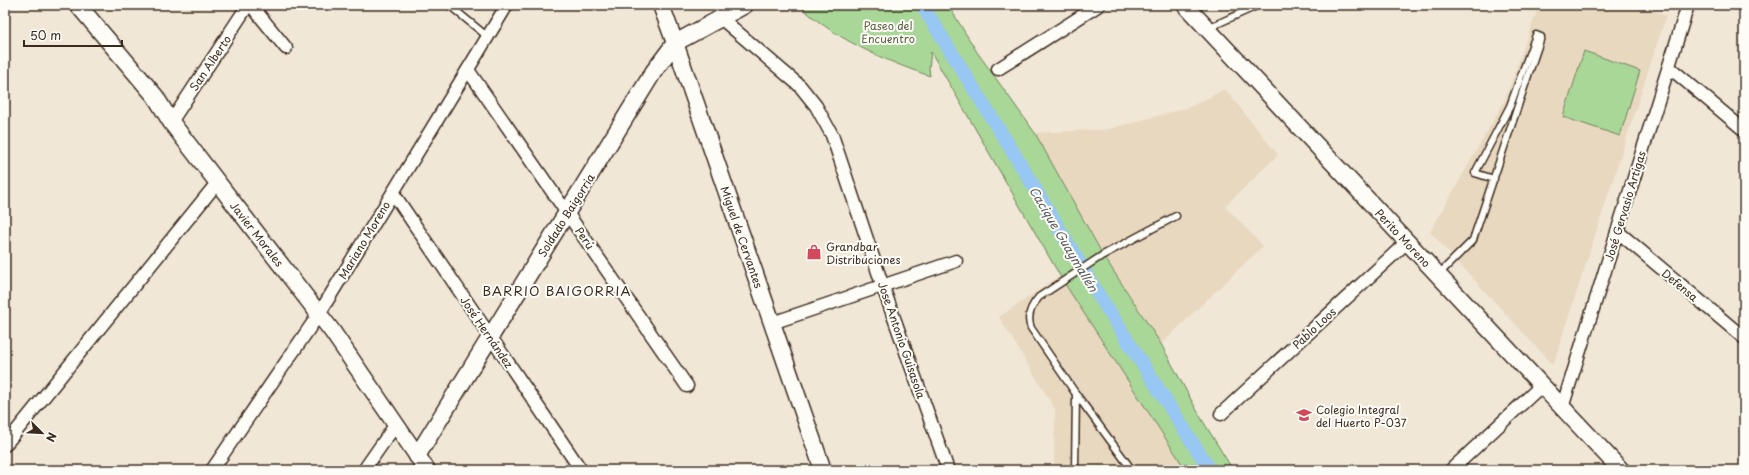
<svg xmlns="http://www.w3.org/2000/svg" width="1749" height="475" viewBox="0 0 1749 475" font-family="'Playpen Sans',sans-serif">
<style>
.built{fill:#e8d8bf}
.green{fill:#a8d797;stroke:#72805a}
.lines{fill:none;stroke-linecap:round;stroke-linejoin:round}
.canal{stroke:#98c7f3;stroke-width:14}
.lane-casing{stroke:#3b2a1e;stroke-width:9}
.street-casing{stroke:#3b2a1e;stroke-width:15}
.secondary-casing{stroke:#3b2a1e;stroke-width:19}
.lane{stroke:#fdfcf7;stroke-width:6}
.street{stroke:#fdfcf7;stroke-width:12}
.secondary{stroke:#fdfcf7;stroke-width:16}
.labels{text-anchor:middle;dominant-baseline:central;stroke-width:4;stroke-linejoin:round;paint-order:stroke}
.park-label{font-size:11px;fill:#5c5e42;stroke:#fdfcf7}
.street-label{font-size:11px;fill:#3b2a1e;stroke:#fdfcf7}
.poi-label{font-size:11px;fill:#3b2a1e;stroke:#fdfcf7;text-anchor:start}
.water-label{font-size:12px;font-style:italic;fill:#57595e;stroke:#fdfcf7}
.quarter-label{font-size:13px;letter-spacing:1px;fill:#3b2a1e;stroke:#fdfcf7}
</style>
<rect width="100%" height="100%" fill="#f1e7d6"/>
<filter id="ink" filterUnits="userSpaceOnUse"><feTurbulence type="fractalNoise" baseFrequency=".025" numOctaves="2"/><feDisplacementMap in="SourceGraphic" scale="8" xChannelSelector="R" yChannelSelector="G"/><feConvolveMatrix kernelMatrix="1 2 1 2 8 2 1 2 1" color-interpolation-filters="sRGB"/></filter>
<g filter="url(#ink)">
<g class="built">
<polygon points="1539,5 1639,5 1666,16 1553,365 1430,232 1505,100"/>
<polygon points="1225,89 1278,155 1225,206 1263,246 1161,344 1108,262 1068,288 1186,470 1054,470 1055,409 999,317 1100,249 1035,133 1109,129 1190,107"/>
</g>
<g class="green">
<path d="M799,5H948L977,52L1035,133L1103,255L1161,344L1201,418L1233,470H1186L1063,281L931,52L929,68L930,76C885,61 833,38 799,5Z"/>
<polygon points="1584,51 1640,71 1620,136 1563,117"/>
</g>
<g class="lines">
<polyline class="canal" points="922,5 1016,157 1098,294 1210,470"/>
<g class="lane-casing">
<g id="lane">
<polyline points="449,5 488,37"/>
<polyline points="1208,28 1259,5"/>
<polyline points="1439,274 1473,240 1541,37 1536,35 1510,106 1475,173 1494,179"/>
<polyline points="1075,470 1076,394"/>
<path d="M1132,470L1076,394L1031,328C1026,316 1031,306 1039,297L1103,255L1176,216"/>
</g>
</g>
<g class="street-casing">
<g id="street">
<polyline points="251,5 286,48"/>
<polyline points="722,19 800,86 816,106 832,135 883,287 948,470"/>
<polyline points="1669,67 1744,130"/>
<polyline points="998,69 1099,5"/>
<polyline points="468,70 687,386"/>
<polyline points="171,122 248,5"/>
<polyline points="393,193 581,470"/>
<polyline points="1617,231 1744,338"/>
<polyline points="772,323 956,261"/>
<polyline points="1562,408 1688,5"/>
<polyline points="1221,414 1407,242"/>
<polyline points="5,445 217,183"/>
<polyline points="212,470 319,314 507,5"/>
<polyline points="364,470 396,424"/>
<polyline points="1451,470 1541,386"/>
</g>
</g>
<g class="secondary-casing">
<g id="secondary">
<polyline points="78,5 155,96 171,122 332,331 427,470"/>
<polyline points="661,5 675,43 823,470"/>
<polyline points="1185,5 1621,470"/>
<polyline points="417,456 654,71 675,43 745,5"/>
</g>
</g>
<use href="#lane" class="lane"/>
<use href="#street" class="street"/>
<use href="#secondary" class="secondary"/>
</g>
</g>
<defs>
<g id="shop-bare" transform="scale(1.2)"><path d="M-5-2.5h2.3a2.7 3.5 0 0 1 5.4 0H5L5.5 6h-11ZM-1.5-2.5h3a1.5 2.3 0 0 0-3 0Z" fill="#d1495b" stroke="#fdfcf7" stroke-width="2.5" paint-order="stroke"/></g>
<g id="school-bare" transform="scale(1.2)"><path d="M0-5L7-2L0 1L-7-2ZM-4 1L0 2.5L4 1V4Q0 6-4 4Z" fill="#d1495b" stroke="#fdfcf7" stroke-width="2.5" paint-order="stroke"/></g>
</defs>
<g fill-rule="evenodd">
<use href="#shop-bare" x="814" y="252"/>
<use href="#school-bare" x="1304" y="415"/>
</g>
<g class="labels">
<g class="park-label">
<text x="888" y="25">Paseo del<tspan x="888" dy="13">Encuentro</tspan></text>
</g>
<g class="street-label">
<text transform="translate(210 63) rotate(-56)">San Alberto</text>
<text transform="translate(1625 206) rotate(-73)">José Gervasio Artigas</text>
<text transform="translate(566 215) rotate(-58)">Soldado Baigorria</text>
<text transform="translate(257 234) rotate(52)">Javier Morales</text>
<text transform="translate(742 237) rotate(71)">Miguel de Cervantes</text>
<text transform="translate(585 238) rotate(55)">Perú</text>
<text transform="translate(1403 238) rotate(47)">Perito Moreno</text>
<text transform="translate(364 240) rotate(-59)">Mariano Moreno</text>
<text transform="translate(1680 285) rotate(40)">Defensa</text>
<text transform="translate(1314 328) rotate(-43)">Pablo Loos</text>
<text transform="translate(487 332) rotate(56)">José Hernández</text>
<text transform="translate(902 340) rotate(71)">Jose Antonio Guisasola</text>
</g>
<g class="poi-label">
<text x="826" y="246">Grandbar<tspan x="826" dy="13">Distribuciones</tspan></text>
<text x="1316" y="409">Colegio Integral<tspan x="1316" dy="13">del Huerto P-037</tspan></text>
</g>
<g class="water-label">
<text transform="translate(1064 239) rotate(59)">Cacique Guaymallén</text>
</g>
<g class="quarter-label">
<text x="557" y="290">BARRIO BAIGORRIA</text>
</g>
</g>
<rect width="1749" height="475" fill="none" stroke="#fdfcf7" stroke-width="20"/>
<rect x="10" y="10" width="1729" height="455" fill="none" stroke="#3b2a1e" stroke-width="1.5" filter="url(#ink)"/>
<g transform="translate(42 433) rotate(114)" stroke="#fdfcf7" stroke-width="3" paint-order="stroke">
<path d="M0-3L7 15L0 10L-7 15Z" fill="#3b2a1e"/>
<text y="-6" font-size="11" font-weight="bold" text-anchor="middle" fill="#3b2a1e">N</text>
</g>
<path d="M24 40v6h98v-6" fill="none" stroke="#3b2a1e" stroke-width="2"/>
<text x="30" y="40" font-size="12" fill="#3b2a1e" stroke="#fdfcf7" stroke-width="3" paint-order="stroke">50 m</text>
</svg>
